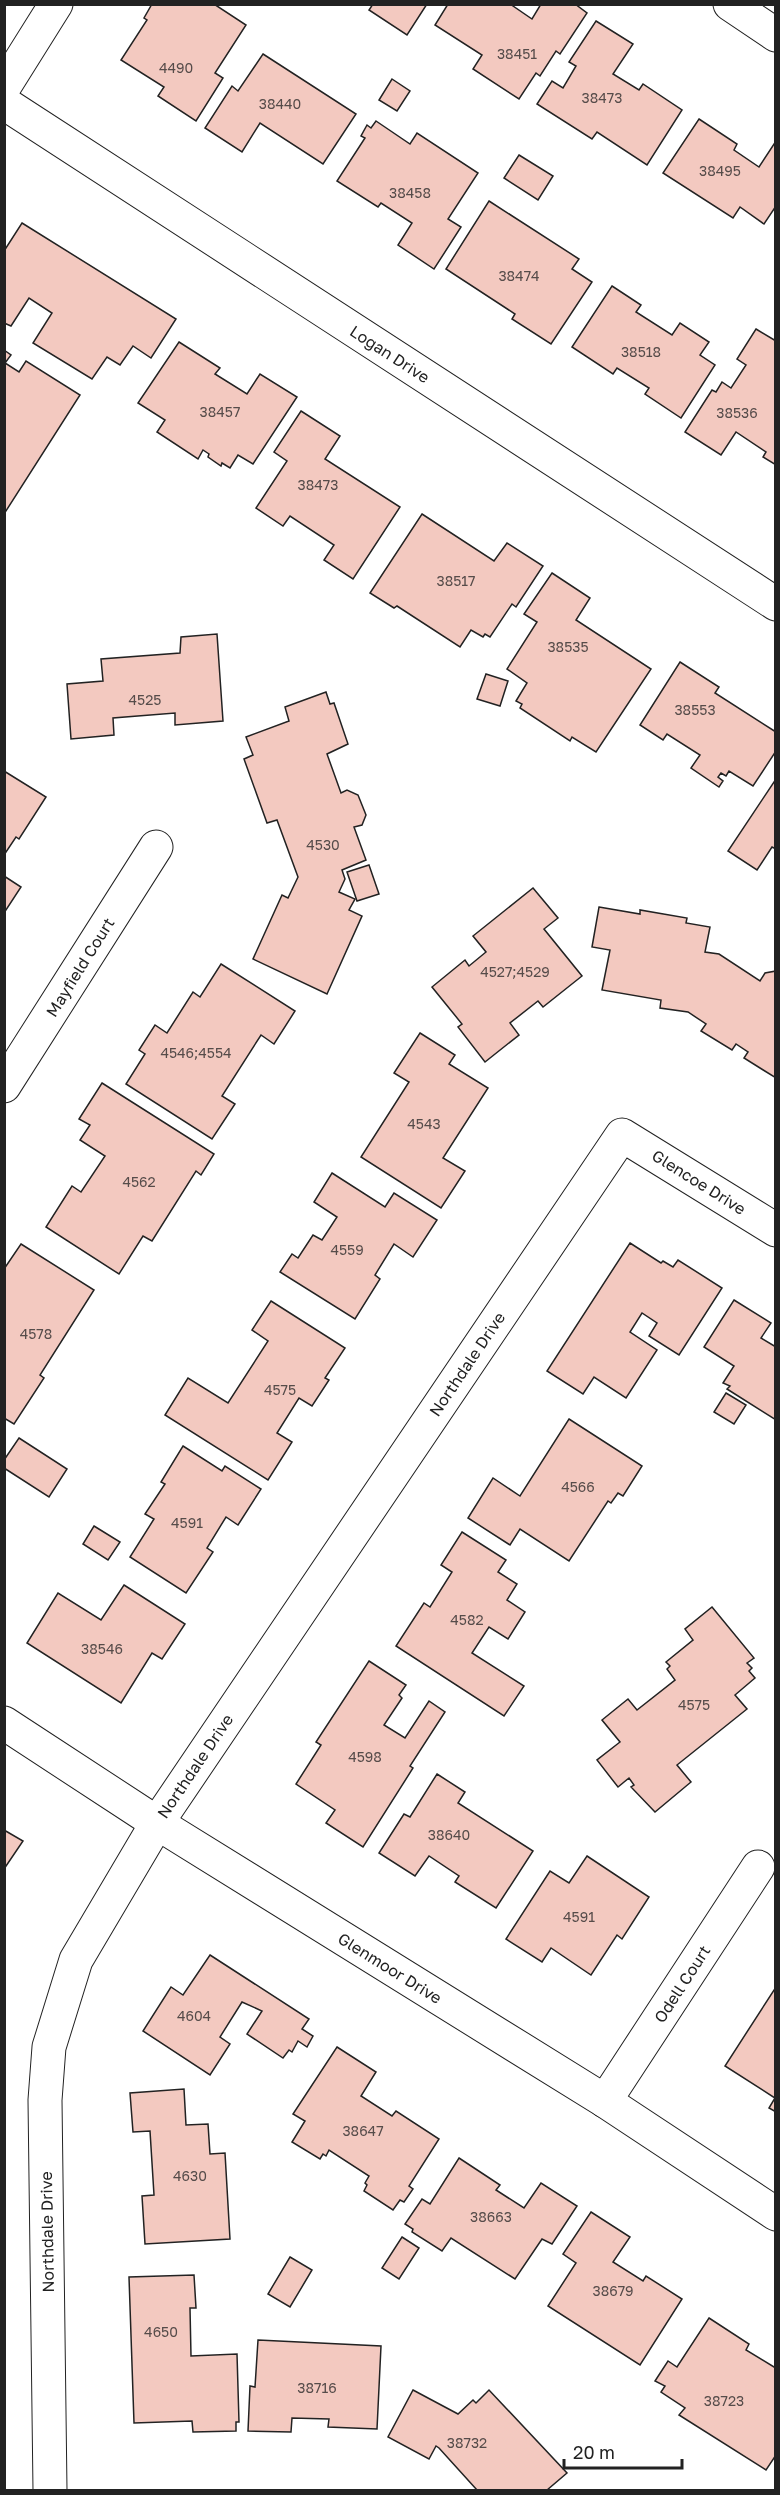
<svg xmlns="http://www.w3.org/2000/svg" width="780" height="2495" viewBox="0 0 780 2495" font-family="'Golos Text',sans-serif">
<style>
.building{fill:#f3c9c0;stroke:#222;stroke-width:1.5}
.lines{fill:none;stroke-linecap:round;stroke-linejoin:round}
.minor-casing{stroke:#222;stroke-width:35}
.minor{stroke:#fff;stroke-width:33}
.labels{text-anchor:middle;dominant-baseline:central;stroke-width:4.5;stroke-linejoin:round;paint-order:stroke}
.number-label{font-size:14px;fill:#564c4a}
.street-label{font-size:16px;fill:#222;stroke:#fff}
</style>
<rect width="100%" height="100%" fill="#fff"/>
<g class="building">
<polygon points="152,4 214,4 246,25 215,73 223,78 196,121 158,96 164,87 121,60 147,20 144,18"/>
<polygon points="373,4 427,4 407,35 369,10"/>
<polygon points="448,4 510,4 532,19 541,4 575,4 587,13 560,54 556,51 540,76 536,73 519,99 473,69 482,55 435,25"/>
<polygon points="596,21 633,44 613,74 639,90 643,84 682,110 647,165 597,132 592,139 537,104 552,81 563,88 576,66 569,62"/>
<polygon points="263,54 356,114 323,164 260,123 242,152 205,128 232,86 238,91"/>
<polygon points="392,79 410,91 397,111 379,100"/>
<polygon points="699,119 737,144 734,150 759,167 776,141 776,206 764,224 740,207 733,218 663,173"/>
<polygon points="376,121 410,144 417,133 478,173 448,219 461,227 434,269 398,245 412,223 381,203 378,207 337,181 365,138 361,136 367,125 371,128"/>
<polygon points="519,155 553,176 538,200 504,178"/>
<polygon points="489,201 579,259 572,269 592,282 551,344 512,319 515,314 446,269"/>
<polygon points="22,223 176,319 151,358 133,346 120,365 107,357 92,379 33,343 52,313 29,298 11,326 4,323 4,251"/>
<polygon points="612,286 641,305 636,312 672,335 680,323 709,342 700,355 715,365 681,418 645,394 649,388 617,368 613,374 572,347"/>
<polygon points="756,329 776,341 776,465 763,457 766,452 736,432 721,455 685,432 712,390 716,392 722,382 731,388 746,365 737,359"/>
<polygon points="179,342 220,368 215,374 247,394 260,374 297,397 253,464 238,455 230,468 222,463 221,466 208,457 209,454 203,450 198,459 157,432 165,420 138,403"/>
<polygon points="4,350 11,355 5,363 19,372 26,361 80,395 4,514"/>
<polygon points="301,411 340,436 325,459 400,507 353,579 324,560 334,545 290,516 283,526 256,508 287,461 274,452"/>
<polygon points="422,514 494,561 507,543 543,566 516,607 512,604 490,637 485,634 483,637 471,630 460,647 397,606 394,608 370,593"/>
<polygon points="552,573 590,598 576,620 651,669 596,752 572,737 570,741 520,708 522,704 516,701 527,683 507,669 537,622 524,614"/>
<polygon points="217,634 223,721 175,725 175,713 113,718 114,735 71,739 67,684 103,681 101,659 180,653 181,637"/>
<polygon points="680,662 719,687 715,693 776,732 776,751 753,786 729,771 726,776 721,773 718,777 723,781 719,787 691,768 700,755 667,734 663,740 640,725"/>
<polygon points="486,674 508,681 500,706 477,699"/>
<polygon points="326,692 330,704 334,703 348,744 327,754 341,793 347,790 358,795 366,815 362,825 354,827 366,860 342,870 345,879 339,892 355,899 349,910 362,916 327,994 253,959 282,895 288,898 298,877 277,820 267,823 244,759 253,755 246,737 289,721 285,707"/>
<polygon points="4,771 46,797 19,839 16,837 4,855"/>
<polygon points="776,779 776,849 772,847 757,870 728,851"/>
<polygon points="369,865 379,894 357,901 347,872"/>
<polygon points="4,876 21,887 4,913"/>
<polygon points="533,888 558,918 544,929 582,976 543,1007 538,1001 510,1023 519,1035 485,1062 458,1027 462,1024 432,987 465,960 469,966 486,952 473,936"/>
<polygon points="599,907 640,914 640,910 687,918 686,923 710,927 705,952 719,954 760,981 765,973 776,971 776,1078 744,1058 748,1052 736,1044 732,1050 701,1031 706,1024 688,1012 660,1008 661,1000 602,990 610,950 592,947"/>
<polygon points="221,964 295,1011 274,1044 261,1035 222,1096 235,1104 212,1139 126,1084 145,1054 139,1050 155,1025 167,1033 193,992 200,997"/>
<polygon points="420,1033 455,1055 449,1064 488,1088 443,1158 465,1171 441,1208 361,1157 409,1082 394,1073"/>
<polygon points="102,1083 214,1154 201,1175 196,1171 152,1241 143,1236 119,1274 46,1227 72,1186 81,1192 105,1156 80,1140 90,1125 79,1119"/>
<polygon points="332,1173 385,1207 394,1193 437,1220 413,1257 394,1244 375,1275 380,1279 355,1319 280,1272 292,1254 298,1258 313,1235 322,1240 337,1217 314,1202"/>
<polygon points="630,1243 661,1263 663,1261 673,1267 678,1260 722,1288 679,1355 649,1336 657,1323 642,1313 630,1332 657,1350 626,1398 594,1377 583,1394 547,1371"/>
<polygon points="21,1244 94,1290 40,1375 44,1378 14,1424 4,1418 4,1269"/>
<polygon points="734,1300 771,1323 761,1338 776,1347 776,1420 727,1389 730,1386 723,1383 734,1366 704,1347"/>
<polygon points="271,1301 345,1348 325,1378 329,1380 312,1406 299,1398 277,1433 292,1442 268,1480 165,1415 188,1378 228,1403 268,1341 252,1330"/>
<polygon points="726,1393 746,1405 734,1424 714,1412"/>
<polygon points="569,1419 642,1466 623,1496 618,1493 611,1503 608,1501 569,1561 520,1529 510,1545 468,1518 493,1478 520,1496"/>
<polygon points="19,1438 67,1469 49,1497 4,1468 4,1460"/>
<polygon points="183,1446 222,1471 225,1466 261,1489 238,1525 226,1517 207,1548 213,1552 186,1593 130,1557 154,1519 145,1514 165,1484 161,1482"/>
<polygon points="94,1526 120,1542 108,1560 83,1544"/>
<polygon points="462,1532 506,1560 498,1572 517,1584 507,1600 525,1612 508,1639 489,1627 472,1653 524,1686 504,1716 396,1646 424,1603 430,1607 452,1572 441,1565"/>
<polygon points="124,1585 185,1624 162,1659 152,1653 121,1703 27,1643 58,1593 101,1620"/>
<polygon points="712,1607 754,1658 747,1663 752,1668 749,1671 755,1678 735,1695 747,1709 677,1765 691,1782 655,1812 631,1787 634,1785 629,1778 618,1787 597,1760 620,1742 602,1720 628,1699 637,1710 675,1680 667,1669 670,1666 666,1662 693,1640 685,1629"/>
<polygon points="369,1661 406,1685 399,1695 402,1698 384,1725 405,1738 429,1701 445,1712 410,1766 413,1768 363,1847 326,1823 335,1810 296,1784 321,1745 316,1742"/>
<polygon points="437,1774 465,1792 458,1803 533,1851 496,1908 455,1882 459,1876 429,1856 415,1876 379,1853 404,1814 410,1817"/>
<polygon points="4,1830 23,1841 4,1869"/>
<polygon points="587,1856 649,1897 622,1939 617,1935 591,1975 551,1948 542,1962 506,1939 550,1871 569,1883"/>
<polygon points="210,1955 309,2019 302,2029 313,2036 307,2047 298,2041 292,2052 289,2050 283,2058 247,2034 262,2011 242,2002 220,2037 230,2044 210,2075 143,2031 171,1987 183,1995"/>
<polygon points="776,1987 776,2112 769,2108 775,2098 725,2066"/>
<polygon points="337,2047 376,2072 361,2096 392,2116 396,2111 439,2139 409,2186 413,2189 404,2202 400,2200 393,2210 364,2191 367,2185 365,2183 369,2176 329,2150 326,2156 323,2154 320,2159 292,2142 305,2121 293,2114"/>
<polygon points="184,2089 186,2125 208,2124 210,2154 225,2153 230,2239 145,2244 142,2196 154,2195 150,2131 133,2132 130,2093"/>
<polygon points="459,2158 500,2185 496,2190 524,2208 541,2183 577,2206 552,2244 542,2239 515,2279 451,2238 442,2251 412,2232 413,2229 405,2224 422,2199 430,2204"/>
<polygon points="591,2212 630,2237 613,2262 643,2281 646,2276 682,2299 640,2365 548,2306 576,2263 563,2254"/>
<polygon points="402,2237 419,2248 399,2279 382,2268"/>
<polygon points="290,2257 312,2270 290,2307 268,2294"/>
<polygon points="194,2275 196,2308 190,2308 191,2356 237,2354 239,2422 236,2422 236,2431 193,2432 192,2421 134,2423 129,2277"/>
<polygon points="709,2318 749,2344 746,2350 774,2367 776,2365 776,2455 766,2470 679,2415 685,2408 661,2392 665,2386 655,2381 668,2361 677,2367"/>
<polygon points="258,2340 381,2346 377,2429 328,2427 329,2419 292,2418 291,2432 248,2431 250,2386 255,2387"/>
<polygon points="413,2390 458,2414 473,2400 476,2403 489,2390 567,2473 547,2490 477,2490 439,2448 436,2446 429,2459 388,2437"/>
</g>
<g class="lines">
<g class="minor-casing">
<g id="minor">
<polyline points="730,4 776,35"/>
<polyline points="4,87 56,4"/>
<polyline points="4,103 776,604"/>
<polyline points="4,1086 156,847"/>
<polyline points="4,1723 157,1823 605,2101 776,2214"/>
<polyline points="605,2101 758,1867"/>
<polyline points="50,2490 45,2100 49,2047 76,1960 157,1823 622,1135 776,1230"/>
</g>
</g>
<use href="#minor" class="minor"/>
</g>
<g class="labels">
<g class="number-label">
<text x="517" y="53">38451</text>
<text x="176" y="67">4490</text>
<text x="602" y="97">38473</text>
<text x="280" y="103">38440</text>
<text x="720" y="170">38495</text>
<text x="410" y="192">38458</text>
<text x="519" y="275">38474</text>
<text x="641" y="351">38518</text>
<text x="220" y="411">38457</text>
<text x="737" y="412">38536</text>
<text x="318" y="484">38473</text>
<text x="456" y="580">38517</text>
<text x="568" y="646">38535</text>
<text x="145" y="699">4525</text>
<text x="695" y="709">38553</text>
<text x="323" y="844">4530</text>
<text x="515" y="971">4527;4529</text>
<text x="196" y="1052">4546;4554</text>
<text x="424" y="1123">4543</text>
<text x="139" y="1181">4562</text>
<text x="347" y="1249">4559</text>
<text x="36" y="1333">4578</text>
<text x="280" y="1389">4575</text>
<text x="578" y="1486">4566</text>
<text x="187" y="1522">4591</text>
<text x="467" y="1619">4582</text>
<text x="102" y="1648">38546</text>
<text x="694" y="1704">4575</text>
<text x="365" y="1756">4598</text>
<text x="449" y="1834">38640</text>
<text x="579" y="1916">4591</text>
<text x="194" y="2015">4604</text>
<text x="363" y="2130">38647</text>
<text x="190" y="2175">4630</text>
<text x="491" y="2216">38663</text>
<text x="613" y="2290">38679</text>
<text x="161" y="2331">4650</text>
<text x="317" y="2387">38716</text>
<text x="724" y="2400">38723</text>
<text x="467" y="2442">38732</text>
</g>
<g class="street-label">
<text transform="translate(390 354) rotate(33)">Logan Drive</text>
<text transform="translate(80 967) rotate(-58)">Mayfield Court</text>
<text transform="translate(699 1182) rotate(32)">Glencoe Drive</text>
<text transform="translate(467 1364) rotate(-56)">Northdale Drive</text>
<text transform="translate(195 1766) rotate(-56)">Northdale Drive</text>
<text transform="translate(390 1968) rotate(32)">Glenmoor Drive</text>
<text transform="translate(682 1984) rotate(-57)">Odell Court</text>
<text transform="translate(47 2232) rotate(-91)">Northdale Drive</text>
</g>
</g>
<rect width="780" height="2495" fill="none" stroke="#222222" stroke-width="12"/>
<path d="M564 2459v9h118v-9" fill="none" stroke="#222222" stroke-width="3"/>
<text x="573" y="2459" font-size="18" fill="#222222" stroke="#ffffff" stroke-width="4.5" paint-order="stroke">20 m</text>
</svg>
